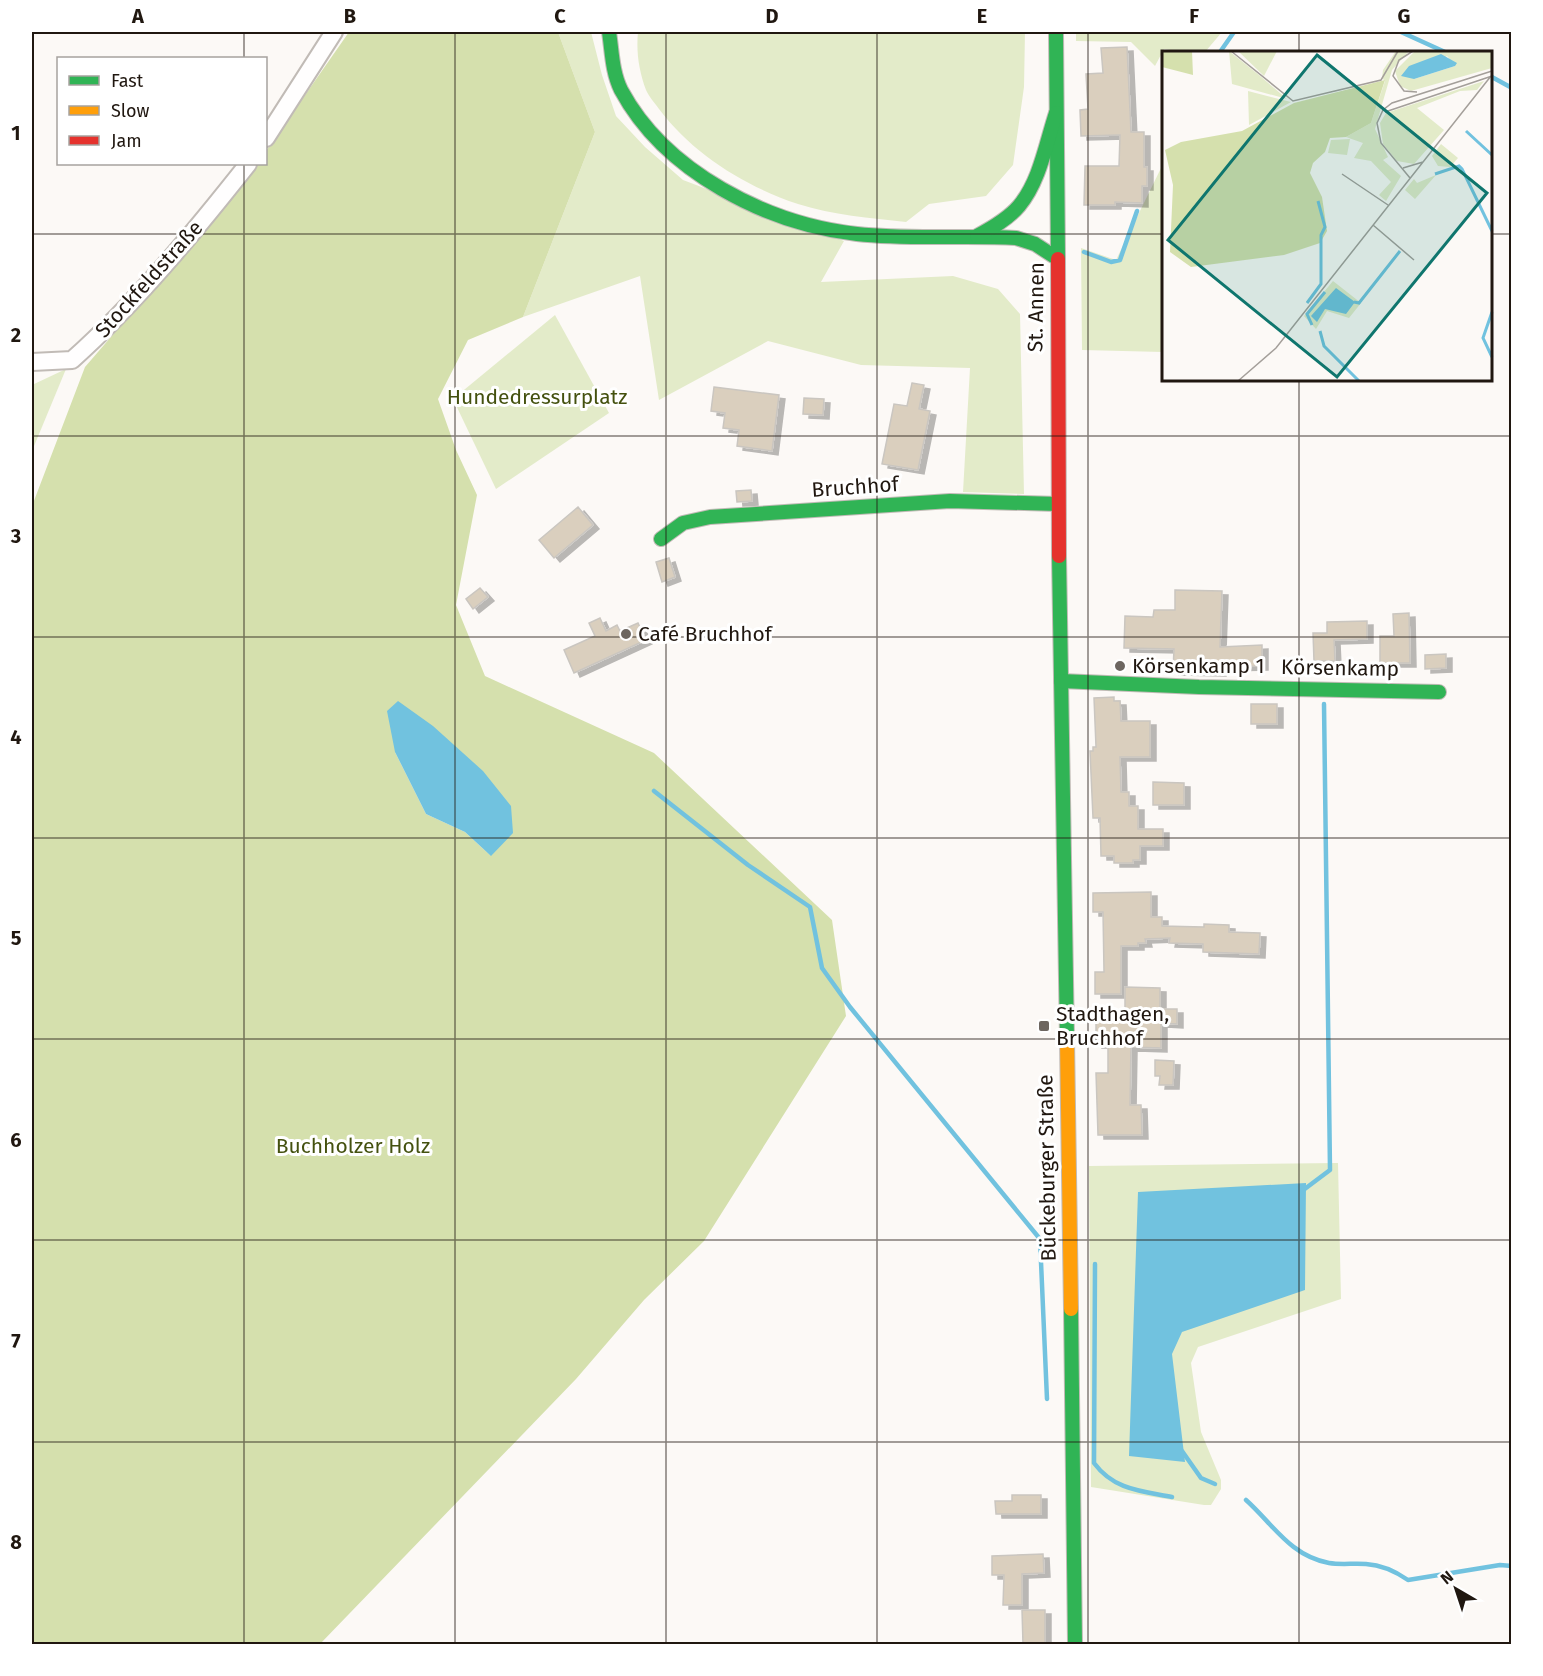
<svg xmlns="http://www.w3.org/2000/svg" width="1543" height="1676" viewBox="0 0 1543 1676" font-family="'Fira Sans',sans-serif">
<style>
.green{fill:#e3ebc9}
.forest{fill:#d5e0ad;fill-rule:evenodd}
.water{fill:#71c2df}
.lines{fill:none;stroke-linecap:round;stroke-linejoin:round}
.stream{stroke:#71c2df;stroke-width:4.5}
.building{fill:#dacfbe;stroke:#cac6c0;stroke-width:1.5;filter:url(#shadow)}
.street-casing{stroke:#c1bbb6;stroke-width:20}
.fast-casing{stroke:#c1bbb6;stroke-width:16}
.slow-casing{stroke:#c1bbb6;stroke-width:16}
.jam-casing{stroke:#c1bbb6;stroke-width:16}
.street{stroke:#fffefe;stroke-width:16}
.fast{stroke:#30b455;stroke-width:14}
.slow{stroke:#ff9f0a;stroke-width:14}
.jam{stroke:#e5322d;stroke-width:14}
.grid{fill:none;stroke:#201710;stroke-width:1.5;stroke-opacity:0.55}
.poi-dot{fill:#6d6660;stroke:#fff;stroke-width:2}
.labels{text-anchor:middle;dominant-baseline:central;stroke-width:6;stroke-linejoin:round;paint-order:stroke}
.street-label{font-size:21px;fill:#201710;stroke:#fff}
.park-label{font-size:21px;fill:#44510f;stroke:#fff}
.poi-label{font-size:21px;fill:#201710;stroke:#fff;text-anchor:start}
.inset-river{fill:none;stroke:#71c2df;stroke-width:3}
.inset-road{fill:none;stroke:#a49f9a;stroke-width:1.5}
.view{fill:#0f766e;fill-opacity:0.15;stroke:#0f766e;stroke-width:3}
.inset-edge{fill:none;stroke:#201710;stroke-width:3}
.neatline{fill:none;stroke:#201710;stroke-width:2}
.grid-label{font-size:20px;text-anchor:middle;font-weight:bold;fill:#201710}
</style>
<defs>
<filter id="shadow"><feDropShadow dx="6" dy="4" stdDeviation="0" flood-color="#0004"/></filter>
</defs>
<rect width="100%" height="100%" fill="#fcf9f6"/>
<g class="green">
<polygon points="558,32 591,32 602,75 616,116 645,147 683,180 844,241 821,282 953,276 998,289 1020,314 1024,494 963,492 970,368 861,365 768,341 659,400 640,276 523,317 595,132"/>
<path d="M638,32H1025L1024,87L1013,165L986,196L929,204L906,222C870,218 833,215 798,204C744,186 693,154 659,109C655,103 649,97 646,90C639,71 636,52 638,32Z"/>
<polygon points="1076,32 1222,32 1205,52 1184,52 1164,49 1155,66 1131,42 1076,41"/>
<polygon points="1163,164 1163,352 1082,350 1081,248 1116,260"/>
<polygon points="555,315 609,413 496,489 453,399"/>
<polygon points="66,369 32,451 32,385"/>
<polygon points="1338,1163 1341,1299 1198,1347 1191,1363 1201,1432 1221,1480 1221,1489 1211,1505 1204,1505 1091,1487 1089,1166"/>
</g>
<path class="forest" d="M349,32H558L595,132L523,317L468,340L438,399L456,450L477,495L456,605L485,676L654,753L832,920L846,1016L704,1241L644,1300L576,1379L320,1644H32V506L85,367L243,184L257,164H266V151ZM395,752L491,856L465,832L426,814Z"/>
<g class="water">
<polygon points="398,701 433,726 483,771 511,806 513,833 491,856 465,832 426,814 395,752 387,711"/>
<polygon points="1306,1183 1305,1290 1182,1332 1172,1354 1185,1462 1129,1456 1138,1192"/>
</g>
<g class="lines">
<g class="stream">
<polyline points="1401,32 1445,52"/>
<polyline points="1220,52 1234,32"/>
<polyline points="1490,76 1512,88"/>
<polyline points="1084,252 1111,262 1120,260 1137,211"/>
<polyline points="654,791 748,865 810,907 822,968 850,1007 1040,1239 1047,1399"/>
<polyline points="1302,1191 1330,1170 1324,704"/>
<path d="M1095,1264L1094,1463C1114,1490 1141,1491 1172,1497"/>
<polyline points="1182,1451 1201,1478 1215,1484"/>
<path d="M1246,1500C1272,1523 1290,1556 1329,1563C1341,1565 1354,1563 1366,1564C1382,1565 1395,1571 1408,1580L1500,1565L1512,1566"/>
</g>
</g>
<g class="building">
<polygon points="1127,47 1131,132 1144,132 1144,167 1147,167 1147,186 1142,186 1142,203 1115,202 1115,205 1084,205 1085,166 1119,166 1120,135 1081,136 1080,110 1088,109 1086,74 1103,73 1101,48"/>
<polygon points="912,383 924,385 919,409 930,411 918,470 882,464 894,404 907,406"/>
<polygon points="714,387 779,395 772,451 737,446 739,430 723,428 725,413 711,411"/>
<polygon points="804,398 824,399 823,415 803,414"/>
<polygon points="751,490 752,501 737,502 736,491"/>
<polygon points="578,507 593,525 554,558 539,540"/>
<polygon points="669,558 675,577 662,582 656,562"/>
<polygon points="480,588 488,597 473,609 466,599"/>
<polygon points="1175,590 1222,591 1220,647 1262,645 1262,666 1220,667 1220,672 1173,671 1174,649 1124,648 1125,616 1153,617 1154,610 1175,610"/>
<polygon points="1409,613 1410,663 1380,663 1380,636 1394,636 1393,614"/>
<polygon points="600,618 606,631 617,625 620,631 638,623 646,640 574,673 564,650 595,636 589,623"/>
<polygon points="1367,621 1367,639 1334,640 1335,661 1314,661 1313,633 1327,633 1327,622"/>
<polygon points="1446,654 1446,668 1425,669 1425,655"/>
<polygon points="1114,697 1114,701 1120,701 1121,721 1150,721 1150,757 1120,757 1121,792 1129,792 1129,806 1138,806 1138,829 1163,829 1163,846 1140,846 1140,860 1133,860 1133,863 1114,863 1114,856 1101,856 1100,818 1093,818 1090,751 1093,751 1093,747 1096,747 1094,698"/>
<rect x="1251" y="704" width="26" height="20"/>
<polygon points="1153,782 1184,783 1184,805 1153,805"/>
<polygon points="1151,892 1151,917 1162,917 1162,926 1204,927 1204,924 1229,925 1229,932 1260,933 1259,954 1203,952 1203,944 1169,943 1170,938 1145,939 1146,943 1138,943 1138,946 1121,946 1121,994 1095,994 1095,972 1104,972 1103,912 1093,912 1093,893"/>
<polygon points="1125,987 1160,988 1160,1009 1177,1009 1177,1024 1161,1023 1161,1048 1131,1047 1130,1105 1141,1105 1142,1135 1098,1135 1096,1073 1108,1073 1108,1044 1096,1044 1096,1019 1125,1020"/>
<polygon points="1155,1060 1174,1061 1173,1085 1159,1085 1160,1076 1155,1076"/>
<polygon points="1012,1495 1041,1495 1041,1514 996,1514 995,1501 1012,1501"/>
<polygon points="1043,1554 1044,1573 1022,1574 1022,1605 1003,1605 1004,1575 992,1575 992,1556"/>
<polygon points="1022,1610 1045,1610 1045,1644 1023,1644"/>
</g>
<g class="lines">
<g class="street-casing">
<g id="street">
<polyline points="266,138 334,32"/>
<path d="M32,362L72,360C136,303 195,231 248,164"/>
</g>
</g>
<g class="fast-casing">
<g id="fast">
<path d="M609,32C612,51 612,72 621,90C665,172 767,224 857,234C910,240 963,235 1016,238L1035,244L1058,259"/>
<polyline points="1056,32 1058,259"/>
<path d="M977,236C992,228 1008,219 1019,206C1040,181 1046,143 1056,113"/>
<polyline points="661,539 683,523 710,517 950,501 1058,504"/>
<polyline points="1059,556 1067,1039"/>
<polyline points="1061,681 1199,687 1439,692"/>
<polyline points="1071,1309 1075,1644"/>
</g>
</g>
<g class="slow-casing">
<polyline id="slow" points="1067,1039 1071,1309"/>
</g>
<g class="jam-casing">
<polyline id="jam" points="1058,259 1059,556"/>
</g>
<use href="#street" class="street"/>
<use href="#fast" class="fast"/>
<use href="#slow" class="slow"/>
<use href="#jam" class="jam"/>
</g>
<path class="grid" d="M244,32V58M455,32V1644M666,32V1644M877,32V1644M1088,32V1644M1299,32V52M244,164V1644M32,234H1164M1490,234H1512M1299,380V1644M32,436H1512M32,637H1512M32,838H1512M32,1039H1512M32,1240H1512M32,1442H1512"/>
<g class="poi-dot">
<circle cx="626" cy="634" r="6"/>
<circle cx="1120" cy="666" r="6"/>
<rect x="1038" y="1020" width="12" height="12" rx="3"/>
</g>
<g class="labels">
<g class="street-label">
<text transform="translate(149 279) rotate(-48)">Stockfeldstraße</text>
<text transform="translate(1036 307) rotate(-89)">St. Annen</text>
<text transform="translate(855 487) rotate(-4)">Bruchhof</text>
<text transform="translate(1340 668) rotate(1)">Körsenkamp</text>
<text transform="translate(1047 1168) rotate(-91)">Bückeburger Straße</text>
</g>
<g class="park-label">
<text x="537" y="397">Hundedressurplatz</text>
<text x="353" y="1146">Buchholzer Holz</text>
</g>
<g class="poi-label">
<text x="638" y="634">Café Bruchhof</text>
<text x="1132" y="666">Körsenkamp 1</text>
<text x="1056" y="1014">Stadthagen,<tspan x="1056" dy="24">Bruchhof</tspan></text>
</g>
</g>
<g transform="translate(1162 51)">
<rect width="330" height="330" fill="#fcf9f6"/>
<path d="M67,0L97,24L125,48L70,33ZM76,0H115L102,25ZM234,0H247L230,19L213,78L226,106L221,109L239,125L224,150L217,144L229,131L209,110L192,107L201,92L184,86L209,72L223,30L220,27L221,19ZM253,0H330V17L249,40L238,35L233,20ZM285,5L293,15L252,28ZM322,30L315,39L298,40L255,57L282,79L252,113L235,110L221,93L218,72L224,62ZM86,40L129,51L87,74ZM188,88L185,104L166,102L169,89ZM279,93L296,107L288,116L276,115L270,105ZM274,124L253,148L243,139L252,128L255,132ZM171,230L199,252L187,267L165,260L154,278L142,265Z" fill="#e3ebc9" fill-rule="evenodd"/>
<path d="M0,0H30L31,24L0,16ZM223,29L209,72L184,86L168,87L163,101L151,112L148,122L160,146L165,180L158,192L122,204L29,216L8,201L11,134L3,99L19,91L80,80L132,52Z" fill="#d5e0ad"/>
<path d="M279,3L295,12L293,15L252,28L239,25L247,15ZM174,237L193,251L184,263L163,258L155,271L149,265Z" fill="#71c2df"/>
<path class="inset-river" d="M304,80L330,104M273,123L297,115L300,118L330,180M192,251L197,252L238,200M145,252L159,233V184L163,176L156,150M330,261L321,287L330,306M150,274L145,263L163,241M158,280L162,295L197,330"/>
<path class="inset-road" d="M69,0L131,50L219,29L236,0M251,0L237,9L231,25L242,40L255,41M223,61L330,25M241,117L261,111M180,123L226,154M248,127L219,92L215,72L221,59L230,52L330,20M211,174L252,209M76,330L114,297L329,25"/>
<path class="view" d="M155,4L325,142L175,326L6,189Z"/>
<rect width="330" height="330" class="inset-edge"/>
</g>
<rect width="1543" height="1676" fill="none" stroke="#ffffff" stroke-width="66"/>
<rect x="57" y="57" width="210" height="108" fill="#ffffff" stroke="#a6a29f" stroke-width="1.5"/>
<rect x="69" y="76" width="30" height="9" fill="#30b455" stroke="#a6a29f" stroke-width="1.5"/>
<text x="111" y="87" font-size="18" fill="#201710">Fast</text>
<rect x="69" y="106" width="30" height="9" fill="#ff9f0a" stroke="#a6a29f" stroke-width="1.5"/>
<text x="111" y="117" font-size="18" fill="#201710">Slow</text>
<rect x="69" y="136" width="30" height="9" fill="#e5322d" stroke="#a6a29f" stroke-width="1.5"/>
<text x="111" y="147" font-size="18" fill="#201710">Jam</text>
<g transform="translate(1456 1589) rotate(321)" stroke="#ffffff" stroke-width="4.5" paint-order="stroke">
<path d="M0-4.5L10 22L0 15L-10 22Z" fill="#201710"/>
<text y="-9" font-size="16" font-weight="bold" text-anchor="middle" fill="#201710">N</text>
</g>
<rect x="33" y="33" width="1477" height="1610" class="neatline"/>
<g class="grid-label">
<text x="138" y="23">A</text>
<text x="350" y="23">B</text>
<text x="560" y="23">C</text>
<text x="772" y="23">D</text>
<text x="982" y="23">E</text>
<text x="1194" y="23">F</text>
<text x="1404" y="23">G</text>
<text x="16" y="140">1</text>
<text x="16" y="342">2</text>
<text x="16" y="543">3</text>
<text x="16" y="744">4</text>
<text x="16" y="945">5</text>
<text x="16" y="1147">6</text>
<text x="16" y="1348">7</text>
<text x="16" y="1549">8</text>
</g>
</svg>
